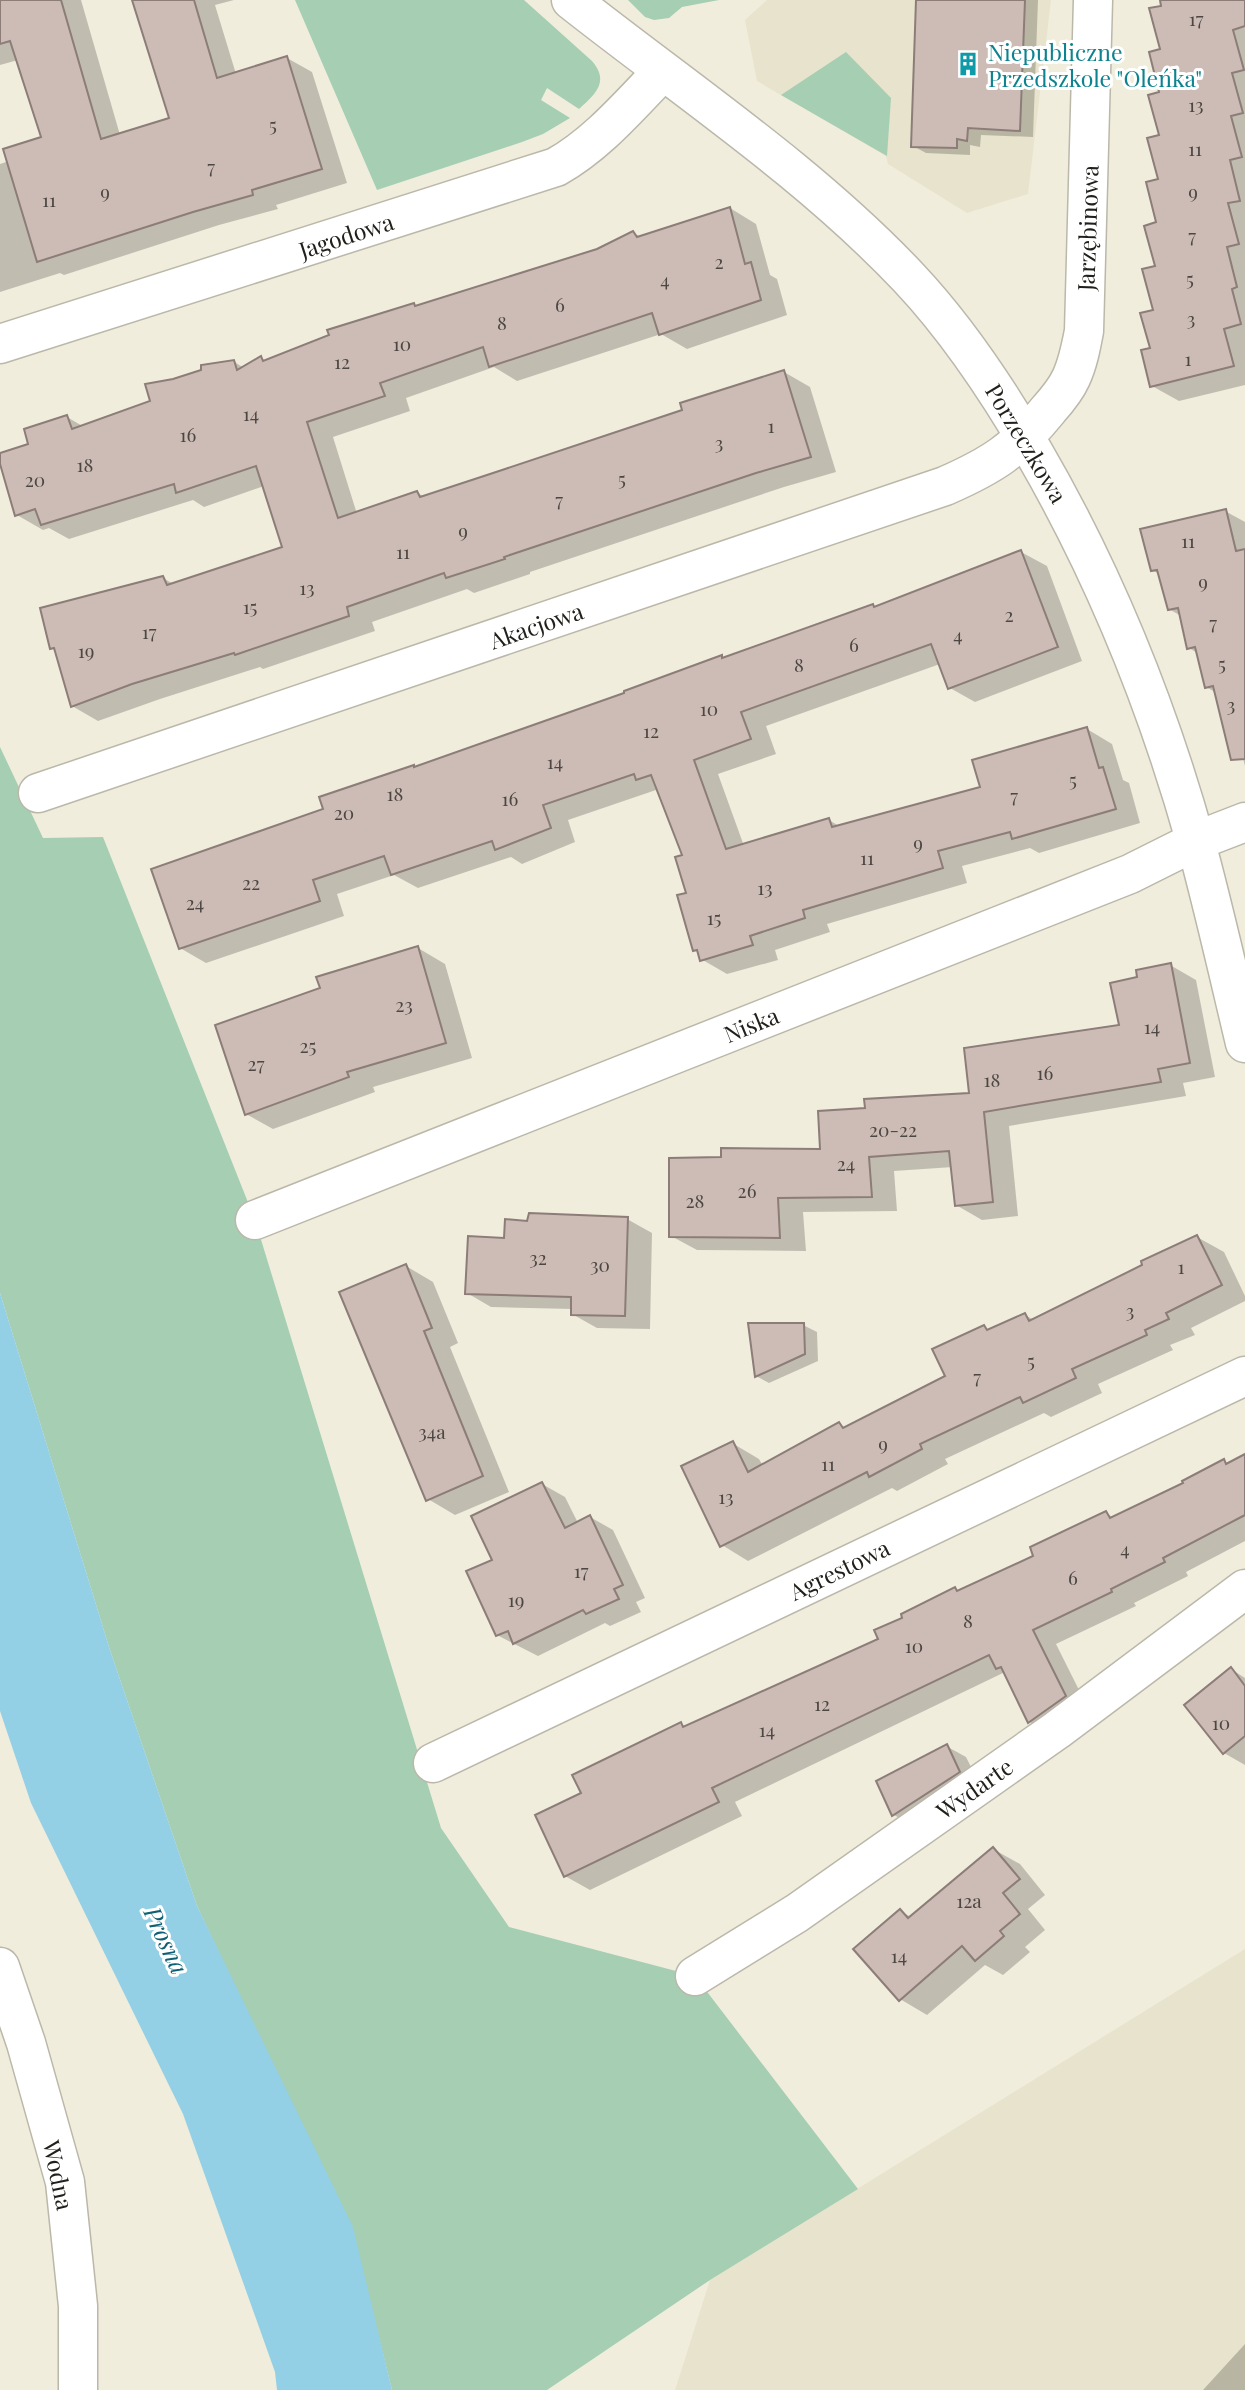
<svg xmlns="http://www.w3.org/2000/svg" width="1245" height="2390" viewBox="0 0 1245 2390" font-family="'Playfair Display',serif">
<style>
.built{fill:#e8e3cc}
.green{fill:#a5ceb3}
.water{fill:#93d0e5}
.shadow{fill:#0003}
.building{fill:#cdbcb6;stroke:#8c7d78;stroke-width:2}
.lines{fill:none;stroke-linecap:round;stroke-linejoin:round}
.minor-casing{stroke:#bbb8aa;stroke-width:41}
.minor{stroke:#fff;stroke-width:38}
.labels{text-anchor:middle;dominant-baseline:central;stroke-width:6;stroke-linejoin:round;paint-order:stroke}
.number-label{font-size:19px;fill:#4c4742}
.culture-label{font-size:23px;fill:#0d838f;stroke:#fff;text-anchor:start}
.street-label{font-size:23px;fill:#21201b;stroke:#fff}
.water-label{font-size:24px;font-style:italic;fill:#0e6075;stroke:#fff}
</style>
<rect width="100%" height="100%" fill="#f0eddd"/>
<g class="built">
<polygon points="767,0 1051,0 1028,194 967,213 888,164 886,156 757,81 745,20"/>
<polygon points="1245,1949 1245,2390 675,2390 710,2280"/>
</g>
<g class="green">
<path d="M295,0H524L592,61C610,82 595,94 579,109L547,88L541,100L570,118L543,134L522,142L377,190Z"/>
<polygon points="628,0 719,0 682,7 669,18 654,20 645,17"/>
<polygon points="846,52 891,98 887,156 781,95"/>
<polygon points="0,747 43,838 103,837 255,1220 441,1828 509,1927 695,1976 858,2189 710,2280 547,2390 392,2390 355,2241 197,1906 110,1650 0,1293"/>
</g>
<polygon class="water" points="0,1293 110,1650 197,1906 353,2227 392,2390 277,2390 275,2372 183,2114 31,1803 0,1711"/>
<g class="shadow">
<polygon points="0,0 81,0 120,135 171,120 133,0 234,0 215,5 236,74 287,58 312,72 347,183 276,205 278,209 219,225 64,275 60,273 0,292 0,164 9,161 44,138 18,60 0,65"/>
<polygon points="918,0 1038,0 1033,137 981,135 980,147 970,145 970,155 926,153 913,146"/>
<polygon points="1162,0 1245,0 1245,385 1179,401 1152,386 1161,136 1163,7"/>
<polygon points="730,208 756,224 770,275 777,279 787,315 687,349 661,334 517,381 494,367 406,398 410,411 333,437 357,514 417,493 425,497 685,412 784,372 810,387 836,472 784,487 530,572 530,574 474,593 467,589 372,622 375,631 263,669 260,667 160,699 98,721 72,706 56,651 51,648 163,578 175,585 284,548 264,486 204,507 193,500 69,539 49,528 43,530 17,515 0,454 30,445 67,417 84,427 153,402 173,381 233,361 244,368 261,358 266,361 414,304 418,307 597,250 633,233 641,237"/>
<polygon points="1225,511 1245,522 1245,766 1236,732 1215,692 1206,687 1199,654 1189,648 1181,616 1169,609 1161,575 1152,570"/>
<polygon points="1021,552 1047,566 1082,661 975,702 950,688 940,664 766,726 776,754 718,774 744,846 829,820 839,826 982,788 1087,729 1112,744 1123,780 1129,783 1140,823 1039,853 1030,848 962,866 967,883 827,924 830,932 775,950 778,960 727,974 701,959 700,953 694,950 684,856 656,790 568,820 575,842 522,864 511,857 418,888 394,875 337,894 344,916 206,963 180,948 325,810 413,767 416,768 627,695 721,657 725,659 875,608"/>
<polygon points="418,948 445,964 472,1058 373,1087 375,1092 273,1129 246,1114 322,989"/>
<polygon points="1170,965 1196,980 1215,1077 1183,1083 1186,1096 1009,1126 1018,1216 982,1220 956,1205 953,1167 894,1171 897,1211 803,1212 806,1251 697,1250 671,1236 723,1159 821,1150 867,1109 971,1095 1121,1026 1139,979"/>
<polygon points="627,1219 652,1233 650,1329 597,1328 572,1314 573,1309 491,1307 467,1293 505,1240 529,1222"/>
<polygon points="1197,1237 1224,1252 1245,1296 1245,1301 1191,1328 1195,1335 1170,1345 1173,1350 1098,1384 1102,1393 1051,1417 1044,1413 945,1459 948,1464 897,1491 892,1488 748,1561 722,1545 732,1443 759,1459 763,1466 839,1424 846,1428 947,1377 984,1327 990,1330 1025,1315 1034,1320 1144,1266"/>
<polygon points="406,1266 433,1282 458,1343 450,1347 509,1492 455,1515 428,1499"/>
<polygon points="803,1325 817,1332 818,1361 769,1383 756,1376"/>
<polygon points="1245,1456 1245,1541 1186,1572 1188,1576 1134,1603 1136,1606 1056,1644 1089,1710 1054,1736 1030,1722 1005,1672 735,1802 742,1816 590,1890 565,1876 583,1794 681,1724 687,1727 880,1639 904,1619 955,1589 959,1592 1036,1557 1106,1513 1114,1518 1185,1484 1224,1461 1229,1464"/>
<polygon points="542,1484 565,1497 578,1523 590,1517 613,1530 645,1598 636,1602 641,1612 610,1626 605,1623 538,1656 497,1635 494,1561"/>
<polygon points="1231,1669 1245,1678 1245,1765 1224,1753"/>
<polygon points="946,1746 966,1757 979,1783 914,1826 894,1815"/>
<polygon points="993,1849 1020,1864 1045,1895 1028,1909 1045,1930 1025,1947 1030,1952 1003,1975 985,1965 927,2015 900,1999 900,1911 911,1917"/>
<polygon points="1245,2344 1245,2390 1203,2390"/>
</g>
<g class="building">
<polygon points="0,0 61,0 101,139 169,118 132,0 194,0 217,78 287,56 322,169 252,190 253,195 193,212 37,262 3,149 41,137 10,41 0,44"/>
<polygon points="916,0 1025,0 1020,131 968,128 967,141 957,139 957,148 911,147"/>
<polygon points="1160,0 1245,0 1245,26 1233,30 1244,70 1232,73 1243,113 1231,116 1242,157 1230,160 1240,201 1228,203 1239,244 1227,247 1237,287 1232,289 1241,324 1224,329 1234,366 1150,387 1141,350 1150,348 1140,313 1153,310 1142,269 1155,266 1144,226 1156,222 1146,182 1158,179 1147,138 1159,135 1148,95 1159,92 1149,52 1160,49 1149,8 1161,6"/>
<polygon points="730,207 745,264 751,262 761,300 659,335 652,313 489,367 483,347 380,383 385,396 307,422 338,518 417,491 420,497 490,474 682,410 680,403 784,370 811,457 756,473 504,557 505,559 446,578 444,573 347,607 349,616 235,655 234,653 132,684 71,707 54,648 50,649 40,608 163,576 167,585 282,547 256,466 176,493 174,484 41,525 35,509 15,516 0,464 0,453 28,444 24,429 67,415 72,429 150,401 145,384 173,379 201,370 201,365 234,360 237,370 261,356 263,361 329,335 327,330 414,303 415,306 597,249 633,231 637,237"/>
<polygon points="1226,509 1236,551 1245,549 1245,759 1231,760 1213,686 1205,688 1195,647 1187,649 1178,608 1168,610 1157,570 1151,571 1140,529"/>
<polygon points="1021,550 1058,647 948,689 931,644 741,712 751,739 694,760 726,849 829,818 832,827 980,787 972,760 1087,727 1099,768 1103,767 1116,809 1012,839 1010,832 938,851 943,868 803,910 805,918 750,936 753,945 700,961 697,950 693,951 677,895 686,893 675,857 682,855 651,775 636,780 634,774 543,805 551,828 495,850 492,841 391,875 384,856 313,880 320,901 179,949 151,869 323,809 319,797 414,765 414,767 624,693 624,691 722,655 722,658 873,604 874,607"/>
<polygon points="418,946 446,1043 347,1072 349,1077 245,1115 215,1025 320,988 316,977"/>
<polygon points="1171,963 1190,1063 1158,1069 1161,1082 984,1112 993,1202 955,1206 949,1151 869,1157 872,1197 778,1198 780,1238 669,1237 669,1158 721,1157 721,1148 820,1149 818,1111 865,1108 864,1099 969,1093 964,1048 1119,1025 1110,983 1137,977 1136,970"/>
<polygon points="529,1213 628,1217 625,1316 571,1315 571,1297 465,1294 468,1236 504,1238 505,1219 527,1221"/>
<polygon points="1197,1235 1222,1285 1166,1313 1169,1319 1145,1330 1147,1335 1072,1369 1076,1378 1023,1403 1020,1397 920,1444 922,1449 869,1477 867,1472 720,1547 681,1466 733,1441 748,1472 839,1422 843,1428 945,1376 932,1349 984,1325 987,1330 1025,1313 1029,1321 1142,1265 1141,1261"/>
<polygon points="406,1264 432,1328 424,1331 483,1476 426,1501 339,1292"/>
<polygon points="748,1323 804,1323 805,1354 755,1377"/>
<polygon points="1245,1454 1245,1515 1163,1558 1165,1562 1111,1589 1112,1592 1033,1630 1066,1696 1028,1723 1001,1667 996,1669 989,1655 712,1788 719,1802 564,1877 535,1815 581,1793 572,1775 681,1722 683,1727 878,1639 874,1630 902,1618 901,1614 955,1587 957,1591 1033,1556 1030,1547 1106,1511 1110,1518 1183,1483 1182,1481 1224,1459 1226,1464"/>
<polygon points="542,1482 565,1528 590,1515 623,1585 614,1589 619,1599 586,1614 583,1610 513,1644 508,1631 496,1636 466,1571 492,1560 471,1516"/>
<polygon points="1231,1667 1245,1686 1245,1736 1223,1754 1184,1705"/>
<polygon points="947,1744 960,1772 892,1816 876,1781"/>
<polygon points="993,1847 1020,1879 1003,1893 1020,1914 1000,1931 1004,1936 975,1961 962,1946 899,2001 853,1949 900,1909 908,1918"/>
</g>
<g class="lines">
<g class="minor-casing">
<g id="minor">
<path d="M571,0C685,90 809,172 909,278C958,330 997,389 1033,451C1104,573 1158,707 1196,843C1214,909 1229,976 1245,1043"/>
<path d="M0,344L556,167C597,144 629,106 662,72"/>
<path d="M38,793L945,486C993,465 1016,450 1049,409C1057,400 1066,389 1071,378C1078,363 1081,347 1084,331L1093,0"/>
<polyline points="255,1220 1130,874 1196,841 1245,822"/>
<polyline points="433,1763 1245,1376"/>
<polyline points="0,1967 26,2043 65,2182 78,2306 78,2390"/>
<polyline points="695,1976 797,1913 1057,1730 1245,1589"/>
</g>
</g>
<use href="#minor" class="minor"/>
</g>
<defs>
<g id="building-bare" transform="scale(1.89)"><path d="M-4-6H4V6H1V3H-1V6H-4ZM-2.5-4.3h1.7v1.8h-1.7ZM.8-4.3h1.7v1.8H.8ZM-2.5-1h1.7V.8h-1.7ZM.8-1h1.7V.8H.8Z" fill="#0f9aa8" stroke="#fff" stroke-width="2.5" paint-order="stroke"/></g>
</defs>
<g fill-rule="evenodd">
<use href="#building-bare" x="968" y="64"/>
</g>
<g class="labels">
<g class="number-label">
<text x="1196" y="18">17</text>
<text x="1196" y="104">13</text>
<text x="273" y="124">5</text>
<text x="1195" y="148">11</text>
<text x="211" y="166">7</text>
<text x="105" y="191">9</text>
<text x="1193" y="191">9</text>
<text x="49" y="199">11</text>
<text x="1192" y="235">7</text>
<text x="719" y="261">2</text>
<text x="1190" y="278">5</text>
<text x="665" y="279">4</text>
<text x="560" y="304">6</text>
<text x="1191" y="318">3</text>
<text x="502" y="322">8</text>
<text x="402" y="343">10</text>
<text x="1188" y="358">1</text>
<text x="342" y="361">12</text>
<text x="251" y="413">14</text>
<text x="771" y="425">1</text>
<text x="188" y="434">16</text>
<text x="719" y="442">3</text>
<text x="85" y="464">18</text>
<text x="622" y="478">5</text>
<text x="35" y="479">20</text>
<text x="559" y="499">7</text>
<text x="463" y="530">9</text>
<text x="1188" y="540">11</text>
<text x="403" y="551">11</text>
<text x="1203" y="581">9</text>
<text x="307" y="587">13</text>
<text x="250" y="606">15</text>
<text x="1009" y="614">2</text>
<text x="1213" y="622">7</text>
<text x="149" y="631">17</text>
<text x="958" y="634">4</text>
<text x="854" y="644">6</text>
<text x="86" y="650">19</text>
<text x="1222" y="663">5</text>
<text x="799" y="664">8</text>
<text x="1231" y="704">3</text>
<text x="709" y="708">10</text>
<text x="651" y="730">12</text>
<text x="555" y="761">14</text>
<text x="1073" y="779">5</text>
<text x="395" y="793">18</text>
<text x="1014" y="795">7</text>
<text x="510" y="798">16</text>
<text x="344" y="812">20</text>
<text x="918" y="842">9</text>
<text x="867" y="857">11</text>
<text x="251" y="882">22</text>
<text x="765" y="887">13</text>
<text x="195" y="902">24</text>
<text x="714" y="917">15</text>
<text x="404" y="1004">23</text>
<text x="1152" y="1026">14</text>
<text x="308" y="1045">25</text>
<text x="256" y="1063">27</text>
<text x="1045" y="1072">16</text>
<text x="992" y="1079">18</text>
<text x="893" y="1129">20-22</text>
<text x="846" y="1163">24</text>
<text x="747" y="1190">26</text>
<text x="695" y="1200">28</text>
<text x="538" y="1257">32</text>
<text x="600" y="1264">30</text>
<text x="1181" y="1266">1</text>
<text x="1130" y="1310">3</text>
<text x="1031" y="1360">5</text>
<text x="977" y="1376">7</text>
<text x="432" y="1431">34a</text>
<text x="883" y="1443">9</text>
<text x="828" y="1463">11</text>
<text x="726" y="1496">13</text>
<text x="1125" y="1548">4</text>
<text x="581" y="1570">17</text>
<text x="1073" y="1577">6</text>
<text x="516" y="1599">19</text>
<text x="968" y="1620">8</text>
<text x="914" y="1645">10</text>
<text x="822" y="1703">12</text>
<text x="1221" y="1722">10</text>
<text x="767" y="1729">14</text>
<text x="969" y="1900">12a</text>
<text x="899" y="1955">14</text>
</g>
<g class="culture-label">
<text x="988" y="51">Niepubliczne<tspan x="988" dy="26">Przedszkole "Oleńka"</tspan></text>
</g>
<g class="street-label">
<text transform="translate(1087 228) rotate(-88)">Jarzębinowa</text>
<text transform="translate(346 235) rotate(-18)">Jagodowa</text>
<text transform="translate(1027 443) rotate(59)">Porzeczkowa</text>
<text transform="translate(536 625) rotate(-19)">Akacjowa</text>
<text transform="translate(751 1024) rotate(-22)">Niska</text>
<text transform="translate(839 1569) rotate(-26)">Agrestowa</text>
<text transform="translate(974 1788) rotate(-35)">Wydarte</text>
<text transform="translate(59 2175) rotate(78)">Wodna</text>
</g>
<g class="water-label">
<text transform="translate(167 1940) rotate(65)">Prosna</text>
</g>
</g>
</svg>
